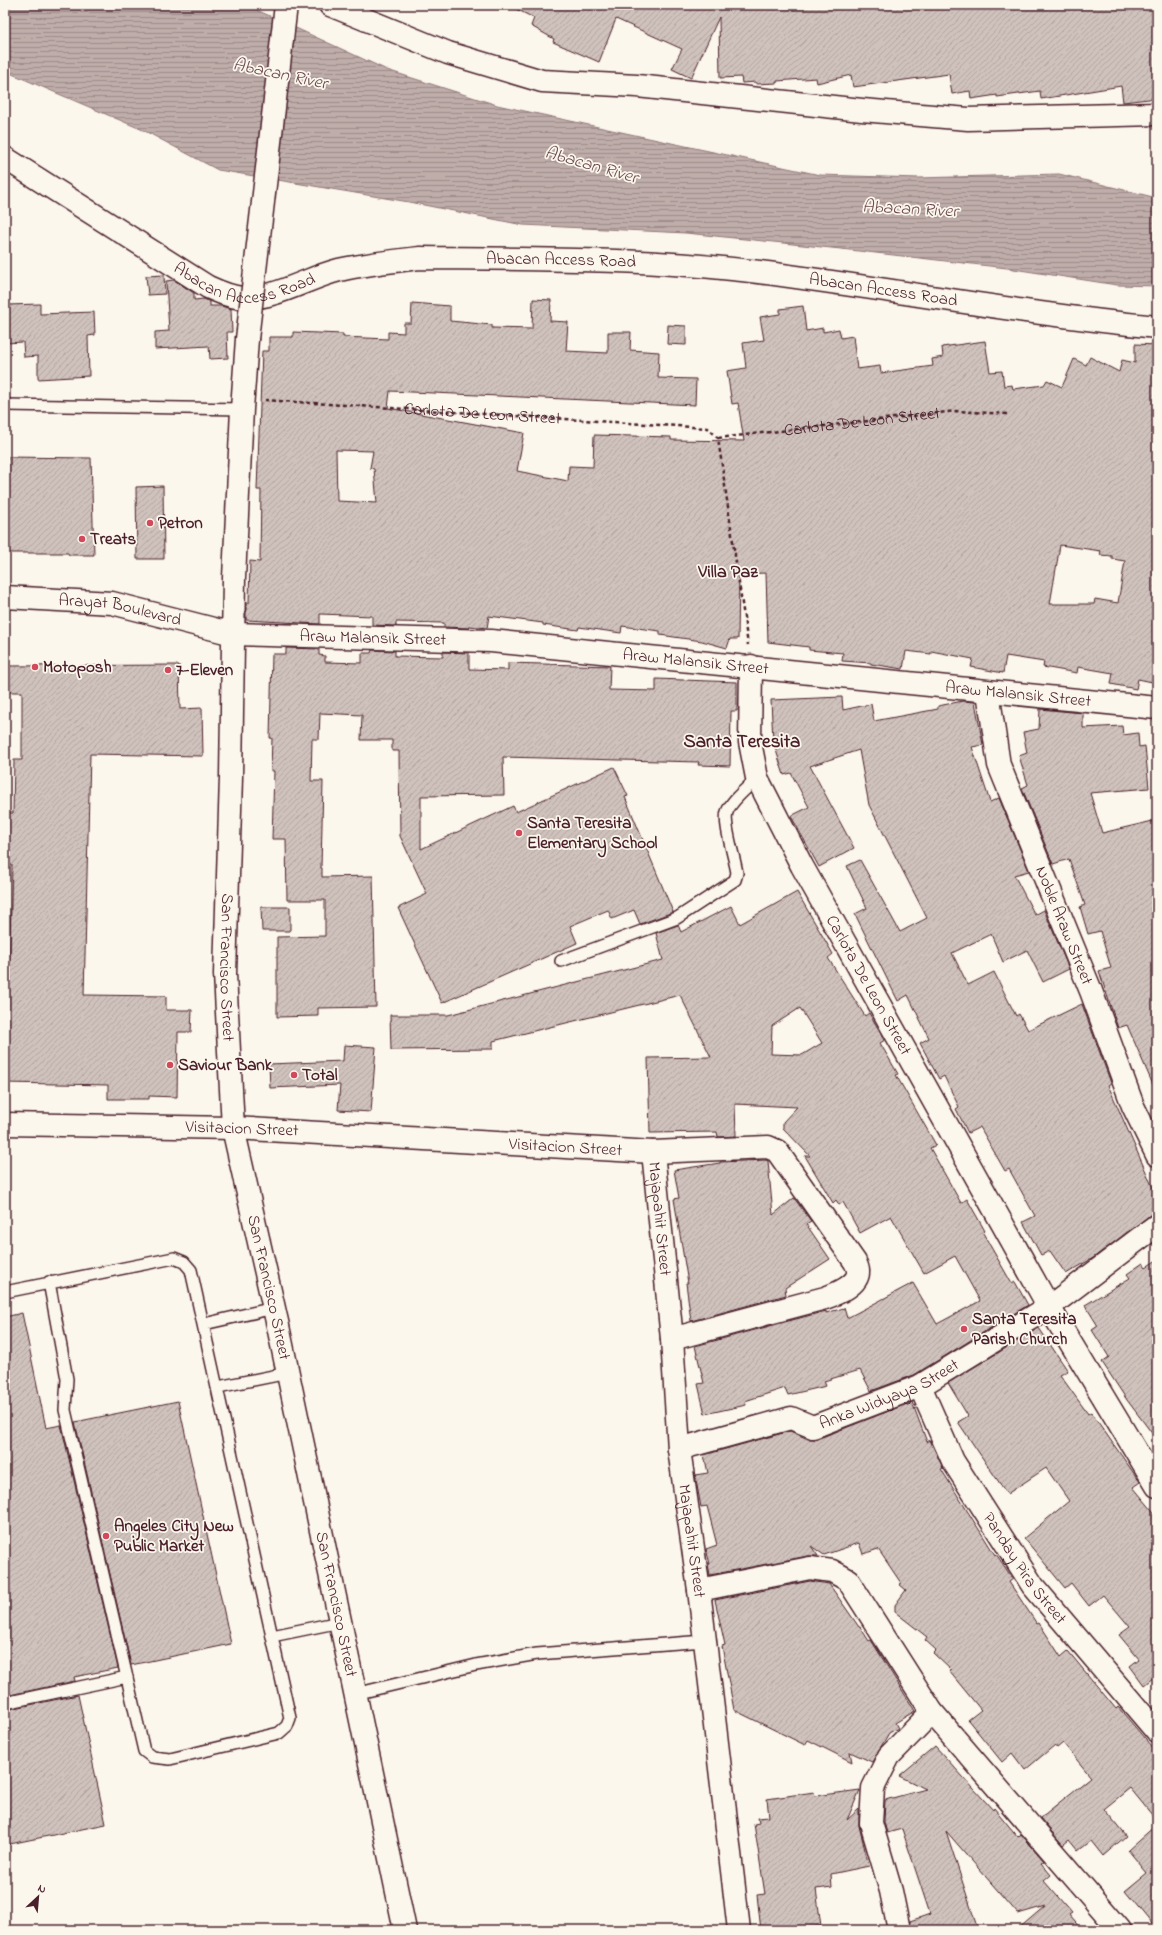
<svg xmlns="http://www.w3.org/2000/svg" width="1162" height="1935" viewBox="0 0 1162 1935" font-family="'Indie Flower',sans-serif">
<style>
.water{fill:url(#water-rules);stroke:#907477}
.building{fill:url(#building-hatch);stroke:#4a1f2b;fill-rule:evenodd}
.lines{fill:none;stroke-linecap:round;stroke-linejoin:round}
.service-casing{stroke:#4a1f2b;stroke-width:14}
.minor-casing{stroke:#4a1f2b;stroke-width:25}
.tertiary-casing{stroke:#4a1f2b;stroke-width:25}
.secondary-casing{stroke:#4a1f2b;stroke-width:25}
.path{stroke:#4a1f2b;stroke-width:2.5;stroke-dasharray:4 3;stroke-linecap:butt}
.service{stroke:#fbf7ec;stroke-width:11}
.minor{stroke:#fbf7ec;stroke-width:22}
.tertiary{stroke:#fbf7ec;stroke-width:22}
.secondary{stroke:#fbf7ec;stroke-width:22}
.tertiary-bridge-casing{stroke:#4a1f2b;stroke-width:25;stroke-linecap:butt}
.tertiary-bridge{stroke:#fbf7ec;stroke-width:22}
.poi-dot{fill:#d1495b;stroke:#fbf7ec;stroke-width:1.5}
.labels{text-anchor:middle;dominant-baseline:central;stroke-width:3.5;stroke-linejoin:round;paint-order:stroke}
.street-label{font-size:17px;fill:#4a1f2b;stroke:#fbf7ec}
.poi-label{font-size:17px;font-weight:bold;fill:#4a1f2b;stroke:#fbf7ec;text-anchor:start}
.water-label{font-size:18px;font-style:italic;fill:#6d4a51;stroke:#fbf7ec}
.neighbourhood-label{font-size:18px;font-weight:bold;fill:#4a1f2b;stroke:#fbf7ec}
.quarter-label{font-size:19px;font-weight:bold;fill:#4a1f2b;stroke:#fbf7ec}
</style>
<defs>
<pattern id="water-rules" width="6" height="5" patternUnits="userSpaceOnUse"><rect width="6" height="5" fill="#bfadaa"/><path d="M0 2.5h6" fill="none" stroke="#9d8c8b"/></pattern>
<pattern id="building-hatch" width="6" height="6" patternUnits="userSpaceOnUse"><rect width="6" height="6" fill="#cfc2bc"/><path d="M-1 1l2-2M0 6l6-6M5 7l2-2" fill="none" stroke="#b3a6a2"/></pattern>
</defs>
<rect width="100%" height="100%" fill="#fbf7ec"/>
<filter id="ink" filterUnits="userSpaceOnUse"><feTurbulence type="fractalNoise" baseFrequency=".025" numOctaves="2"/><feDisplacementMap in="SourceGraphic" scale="8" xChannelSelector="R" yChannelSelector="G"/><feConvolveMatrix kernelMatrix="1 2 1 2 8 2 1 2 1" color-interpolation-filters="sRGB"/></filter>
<g filter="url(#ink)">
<polygon class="water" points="5,5 246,5 387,70 497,105 676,144 820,175 919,178 1059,174 1157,198 1157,286 1117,285 1007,268 841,249 686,233 523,225 409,202 218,170 143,130 5,71"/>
<g class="building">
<polygon points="508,5 1157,5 1157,98 1123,102 1121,86 1041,99 1040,91 997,97 997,95 971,99 970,91 952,94 949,74 853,87 851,75 817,83 816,78 777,81 777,83 756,84 756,82 742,83 741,77 720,78 719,17 691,78 672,69 682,49 616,19 599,62 553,42 554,39 531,26 534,18"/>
<polygon points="164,275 165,294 148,295 146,276"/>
<polygon points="174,280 194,293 194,300 204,299 210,302 210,306 221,306 231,309 232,332 227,332 228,358 210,359 209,346 155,349 155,332 169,331 166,281"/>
<path d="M533,299L551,300L550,321L568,322L566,351L608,353V332H631L630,350L659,352L658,378L696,379L695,405L390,391L388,408L524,433L517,471L568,481L569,466L593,467L594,435L671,437V440L744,441L738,403L732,404L727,371L746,368L743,343L764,340L760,317L780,314V309L803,306L806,331L823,328V332L839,329L841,338L853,336L857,369L880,366L881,373L933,366L932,359L943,357L942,347L985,341L990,372L1002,371L1004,386L1012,385L1013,389L1044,385L1047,380L1062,387L1074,359L1086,365L1090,357L1119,372L1122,360L1135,363V344L1157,345V683L1138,679L1136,689L1111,684L1113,673L1078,667L1077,673L1043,667L1044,662L1006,656L1003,673L971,667L973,659L931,651V654L906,651L903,669L871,664V663L842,661L843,653L809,650V647L768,642L766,573L739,574L738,639H730L727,648L702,641L660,635V631L622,626L621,633L579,627L578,630L543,625V623L489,616L487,628L469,626V628L444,627V623L396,622V626L372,625V616L320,614V624L246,620V603H249L250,561L260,562L261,490H257L262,351H269V337H293V332L343,334V337L388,339V332L404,333V323H411L412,303L450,306V321L492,325V328L532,329ZM336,450L373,451L370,468L374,469L377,503L337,501ZM1060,545L1101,551L1100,555L1112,556V559L1125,561L1118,603L1095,599L1094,604H1050Z"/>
<polygon points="40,304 40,314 94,312 95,335 88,336 89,376 38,379 38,356 24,357 23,342 5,343 5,323 8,323 7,305"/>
<polygon points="668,325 686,326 686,345 667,344"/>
<polygon points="5,457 91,458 94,555 69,555 68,553 5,553"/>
<polygon points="163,486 164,559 137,559 136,487"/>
<polygon points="286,648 319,649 319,655 325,656 325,662 362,663 362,653 371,653 372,650 395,651 395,656 443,657 443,652 469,653 469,669 508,670 508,663 610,666 609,690 656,691 656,679 737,682 737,711 731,711 730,766 698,765 699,762 503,757 504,795 421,796 421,849 513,806 516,812 614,767 628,796 625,797 673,912 640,924 634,910 612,919 608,910 570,926 577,943 442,1003 398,908 427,894 400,836 399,751 392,751 392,740 361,740 362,715 320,713 319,739 312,739 311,781 323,781 321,868 322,868 322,877 373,876 376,1007 318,1008 318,1016 277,1017 277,937 325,936 325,900 287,900 286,839 272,839 274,771 271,771 272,738 270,738 272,654 286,654"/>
<polygon points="179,665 180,709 202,708 203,756 90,754 84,995 166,996 166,1010 192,1010 191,1032 178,1032 177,1097 149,1096 149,1099 108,1099 108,1085 5,1083 5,978 9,978 12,865 5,865 5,813 13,813 14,760 22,760 22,692 5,692 5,666"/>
<polygon points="842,697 843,710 871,704 874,721 938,709 938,706 963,701 975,702 983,745 972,747 990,802 999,798 1029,871 1014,875 1035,915 1044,910 1069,969 1043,982 1027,950 1003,962 991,934 952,953 968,985 994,972 1016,1016 1019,1014 1028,1030 1082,1004 1111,1083 1108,1085 1157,1197 1157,1210 1093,1258 1066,1274 1050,1251 1041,1255 1023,1222 1035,1216 1009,1169 1005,1171 980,1127 968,1133 956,1109 959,1107 944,1076 939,1079 920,1043 929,1038 908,995 898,1001 855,914 867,908 847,866 860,860 900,932 927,918 869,805 859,750 810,766 854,848 819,867 791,816 809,807 791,773 784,775 773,741 771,700"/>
<polygon points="1040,709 1083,713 1083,728 1122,726 1123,735 1138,733 1139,747 1145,746 1149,788 1090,793 1102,833 1157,820 1157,1094 1127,1025 1118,1028 1099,971 1111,968 1100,931 1088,934 1080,907 1085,905 1069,859 1053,864 1022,788 1028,785 1019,756 1027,753 1023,732 1039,729"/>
<path d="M797,892L833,954L828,958L865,1016L869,1013L885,1040L880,1043L898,1074L896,1075L936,1145L930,1148L961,1203L967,1199L985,1231L983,1233L1012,1284L1015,1282L1028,1305L914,1375L871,1391L860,1370L824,1381L826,1386L788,1395L785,1388L745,1401L746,1405L705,1414L698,1384L704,1383L695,1346L826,1311V1313L844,1308L847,1318L913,1283L937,1324L980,1301L955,1256L924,1273L891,1216L860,1233L843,1202L839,1205L836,1200L833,1203L805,1156H810L783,1128V1122L797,1107L735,1104L736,1136L718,1137L717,1132L650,1133L648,1058L711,1057L680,995L493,1041V1049L391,1050L390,1015H448L663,960L656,933L678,925L681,932L731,906L740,924ZM800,1008L822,1043L802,1055L771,1054L772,1026Z"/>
<polygon points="261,907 290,907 290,931 262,931"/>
<polygon points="344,1045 376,1047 371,1112 338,1110 340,1085 270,1088 269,1064 343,1061"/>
<polygon points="766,1160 768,1161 773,1215 794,1198 811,1221 806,1224 830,1259 785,1288 786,1295 691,1321 686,1283 688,1283 674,1199 679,1198 674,1170 720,1163 720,1162"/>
<polygon points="1157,1260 1157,1440 1127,1400 1102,1362 1109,1357 1092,1330 1098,1326 1085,1305 1130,1278 1127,1274 1143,1263 1146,1267"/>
<polygon points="22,1313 46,1428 61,1425 118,1668 74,1677 75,1681 5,1696 5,1317"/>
<polygon points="1039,1328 1068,1371 1060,1375 1088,1414 1091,1412 1114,1445 1140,1482 1133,1487 1157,1516 1157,1682 1154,1677 1144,1685 1130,1666 1139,1659 1119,1635 1130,1627 1103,1595 1089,1606 1071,1583 1065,1588 1024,1538 1069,1501 1046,1468 1007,1494 958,1422 968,1416 948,1383"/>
<polygon points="178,1401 231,1644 131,1665 75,1422"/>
<polygon points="912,1402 927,1442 930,1440 943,1468 941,1469 995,1555 996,1554 1013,1579 1009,1582 1037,1624 1039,1623 1061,1657 1068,1651 1116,1709 1118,1707 1157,1753 1157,1821 1130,1788 1104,1809 1126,1836 1103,1856 1091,1841 1078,1851 1069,1840 1063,1845 1040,1818 1091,1777 1063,1743 1057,1748 1055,1745 1025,1770 1012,1753 1002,1762 968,1720 981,1710 949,1671 951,1670 933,1653 936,1650 925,1640 927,1637 895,1612 895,1605 906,1590 899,1584 901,1583 878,1549 863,1554 859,1543 824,1555 811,1546 818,1556 808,1556 710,1575 708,1564 710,1564 706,1549 717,1545 707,1506 701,1507 695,1475 708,1473 704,1455 790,1431 808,1439 817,1439"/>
<polygon points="810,1581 829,1584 859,1627 860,1627 869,1641 871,1640 915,1711 895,1723 898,1728 889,1733 872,1762 850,1752 852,1762 808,1740 805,1745 734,1710 722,1646 725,1645 715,1600"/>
<polygon points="78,1695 106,1824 5,1845 5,1710"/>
<polygon points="935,1746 993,1810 994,1808 1018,1837 1021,1834 1044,1861 1041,1863 1051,1875 1044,1881 1072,1913 1069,1915 1082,1930 1017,1930 1045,1906 1018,1914 946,1831 978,1930 911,1930 910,1921 930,1914 902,1829 887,1833 884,1822 885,1800 926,1789 899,1776"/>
<polygon points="860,1790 847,1820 859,1809 859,1826 869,1866 831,1874 832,1887 816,1889 821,1926 786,1930 761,1930 757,1895 765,1894 754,1824 759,1823 758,1818 769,1817 767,1799 814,1792 815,1796"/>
<polygon points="1157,1824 1157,1930 1125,1891 1147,1873 1128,1850"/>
</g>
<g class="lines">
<g class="service-casing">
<g id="service">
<polyline points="5,405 242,409"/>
<path d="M561,961L677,918L735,880L737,873C735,859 723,823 727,812C732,799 748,788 757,778"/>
<polyline points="5,1292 174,1258 184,1262 191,1270 290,1718 287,1726 279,1733 170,1759 152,1757 144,1751 65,1410 67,1379 49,1282"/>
<polyline points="204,1324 274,1308"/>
<polyline points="218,1387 288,1373"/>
<polyline points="272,1636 340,1622"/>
<polyline points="355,1694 476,1665 537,1654 704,1641"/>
<polyline points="5,1703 127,1677"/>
</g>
</g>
<g class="minor-casing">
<g id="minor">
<path id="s3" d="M751,666L750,742L757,778L802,866L1049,1307L1157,1486"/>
<path id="s4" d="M988,692L999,765L1091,991L1133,1106L1157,1155"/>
<path id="s5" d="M233,1128L653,1152L768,1147L777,1151L855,1262C856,1264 858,1268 858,1271C859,1285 836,1294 825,1298L672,1339"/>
<path id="s6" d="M653,1152L672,1339L679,1449L699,1590L739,1930"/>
<path id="s7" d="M920,1386L953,1461L1033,1586L1157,1732"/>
<path id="s8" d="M679,1449L791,1418L813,1427L920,1386L1049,1307L1157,1225"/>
<polyline points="699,1590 810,1568 832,1571 848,1580 932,1712 1120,1930"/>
<polyline points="899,1930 891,1891 871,1823 873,1788 889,1756 932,1712"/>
</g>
</g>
<g class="tertiary-casing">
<g id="tertiary">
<polyline points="330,5 448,53 542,81 637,86 862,110 968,119 1157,114"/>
<path id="s9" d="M5,158L208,287C219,292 230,297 242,298C276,299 307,278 339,270C365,264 393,261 420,258C533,259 646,258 759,272C892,289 1024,314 1157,327"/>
<path id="s10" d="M247,339L242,409L234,578L231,777L225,974L233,1128L278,1326L405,1930"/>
<polyline points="5,1124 233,1128"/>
</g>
</g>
<g class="secondary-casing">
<g id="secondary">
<path id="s11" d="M5,597L112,603L233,634L491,641L1157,708"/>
</g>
</g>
<g class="path">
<path id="s1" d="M265,400L708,428L718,438L748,645"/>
<path id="s2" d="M718,438L956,411L1007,414"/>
</g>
<use href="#service" class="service"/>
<use href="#minor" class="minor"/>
<use href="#tertiary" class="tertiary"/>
<use href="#secondary" class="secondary"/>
<g class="tertiary-bridge-casing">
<polyline id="tertiary-bridge" points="247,339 286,5"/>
</g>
<use href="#tertiary-bridge" class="tertiary-bridge"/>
</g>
</g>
<g class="poi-dot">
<circle cx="150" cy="523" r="4"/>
<circle cx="82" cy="539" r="4"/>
<circle cx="35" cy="667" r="4"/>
<circle cx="168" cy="670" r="4"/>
<circle cx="519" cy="833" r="4"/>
<circle cx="170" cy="1065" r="4"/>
<circle cx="294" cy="1075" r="4"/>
<circle cx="964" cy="1329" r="4"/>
<circle cx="106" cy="1536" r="4"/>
</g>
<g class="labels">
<g class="street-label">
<text stroke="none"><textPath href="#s9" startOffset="601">Abacan Access Road</textPath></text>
<text stroke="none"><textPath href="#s9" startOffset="277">Abacan Access Road</textPath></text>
<text stroke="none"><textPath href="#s9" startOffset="925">Abacan Access Road</textPath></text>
<text stroke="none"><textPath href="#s1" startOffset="218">Carlota De Leon Street</textPath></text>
<text stroke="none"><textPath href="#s2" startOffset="145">Carlota De Leon Street</textPath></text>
<text stroke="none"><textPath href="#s11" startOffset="116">Arayat Boulevard</textPath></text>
<text stroke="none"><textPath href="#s11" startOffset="372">Araw Malansik Street</textPath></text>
<text stroke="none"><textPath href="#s11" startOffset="696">Araw Malansik Street</textPath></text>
<text stroke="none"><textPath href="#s11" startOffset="1020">Araw Malansik Street</textPath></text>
<text stroke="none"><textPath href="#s4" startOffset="247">Noble Araw Street</textPath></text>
<text stroke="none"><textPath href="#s10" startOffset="629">San Francisco Street</textPath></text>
<text stroke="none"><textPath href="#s3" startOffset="348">Carlota De Leon Street</textPath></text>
<text transform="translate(242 1129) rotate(2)">Visitacion Street</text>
<text stroke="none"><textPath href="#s5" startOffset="333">Visitacion Street</textPath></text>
<text stroke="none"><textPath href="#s6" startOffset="67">Majapahit Street</textPath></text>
<text stroke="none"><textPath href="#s10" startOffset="953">San Francisco Street</textPath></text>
<text stroke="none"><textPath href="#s8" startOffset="223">Anka Widyaya Street</textPath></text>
<text stroke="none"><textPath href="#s6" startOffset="391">Majapahit Street</textPath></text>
<text stroke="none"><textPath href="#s7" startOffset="211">Panday Pira Street</textPath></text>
<text stroke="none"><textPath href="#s10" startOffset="1277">San Francisco Street</textPath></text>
</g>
<g class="poi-label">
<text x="158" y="523">Petron</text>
<text x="90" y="539">Treats</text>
<text x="43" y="667">Motoposh</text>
<text x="176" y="670">7-Eleven</text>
<text x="527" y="823">Santa Teresita<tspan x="527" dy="20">Elementary School</tspan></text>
<text x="178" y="1065">Saviour Bank</text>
<text x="302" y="1075">Total</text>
<text x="972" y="1319">Santa Teresita<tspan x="972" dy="20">Parish Church</tspan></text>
<text x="114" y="1526">Angeles City New<tspan x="114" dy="20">Public Market</tspan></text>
</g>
<g class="water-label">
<text transform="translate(280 75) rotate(12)">Abacan River</text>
<text transform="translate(591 166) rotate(16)">Abacan River</text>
<text transform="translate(910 210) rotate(3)">Abacan River</text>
</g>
<g class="neighbourhood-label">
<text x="728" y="573">Villa Paz</text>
</g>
<g class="quarter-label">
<text x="742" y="742">Santa Teresita</text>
</g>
</g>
<rect width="1162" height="1935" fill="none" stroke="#fbf7ec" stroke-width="20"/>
<rect x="10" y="10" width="1142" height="1915" fill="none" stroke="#4a1f2b" stroke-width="1.5" filter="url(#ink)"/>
<g transform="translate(38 1897) rotate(26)" stroke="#fbf7ec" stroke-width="3" paint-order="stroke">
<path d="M0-3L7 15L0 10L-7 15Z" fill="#4a1f2b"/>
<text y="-6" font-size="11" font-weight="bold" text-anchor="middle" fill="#4a1f2b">N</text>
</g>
</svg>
